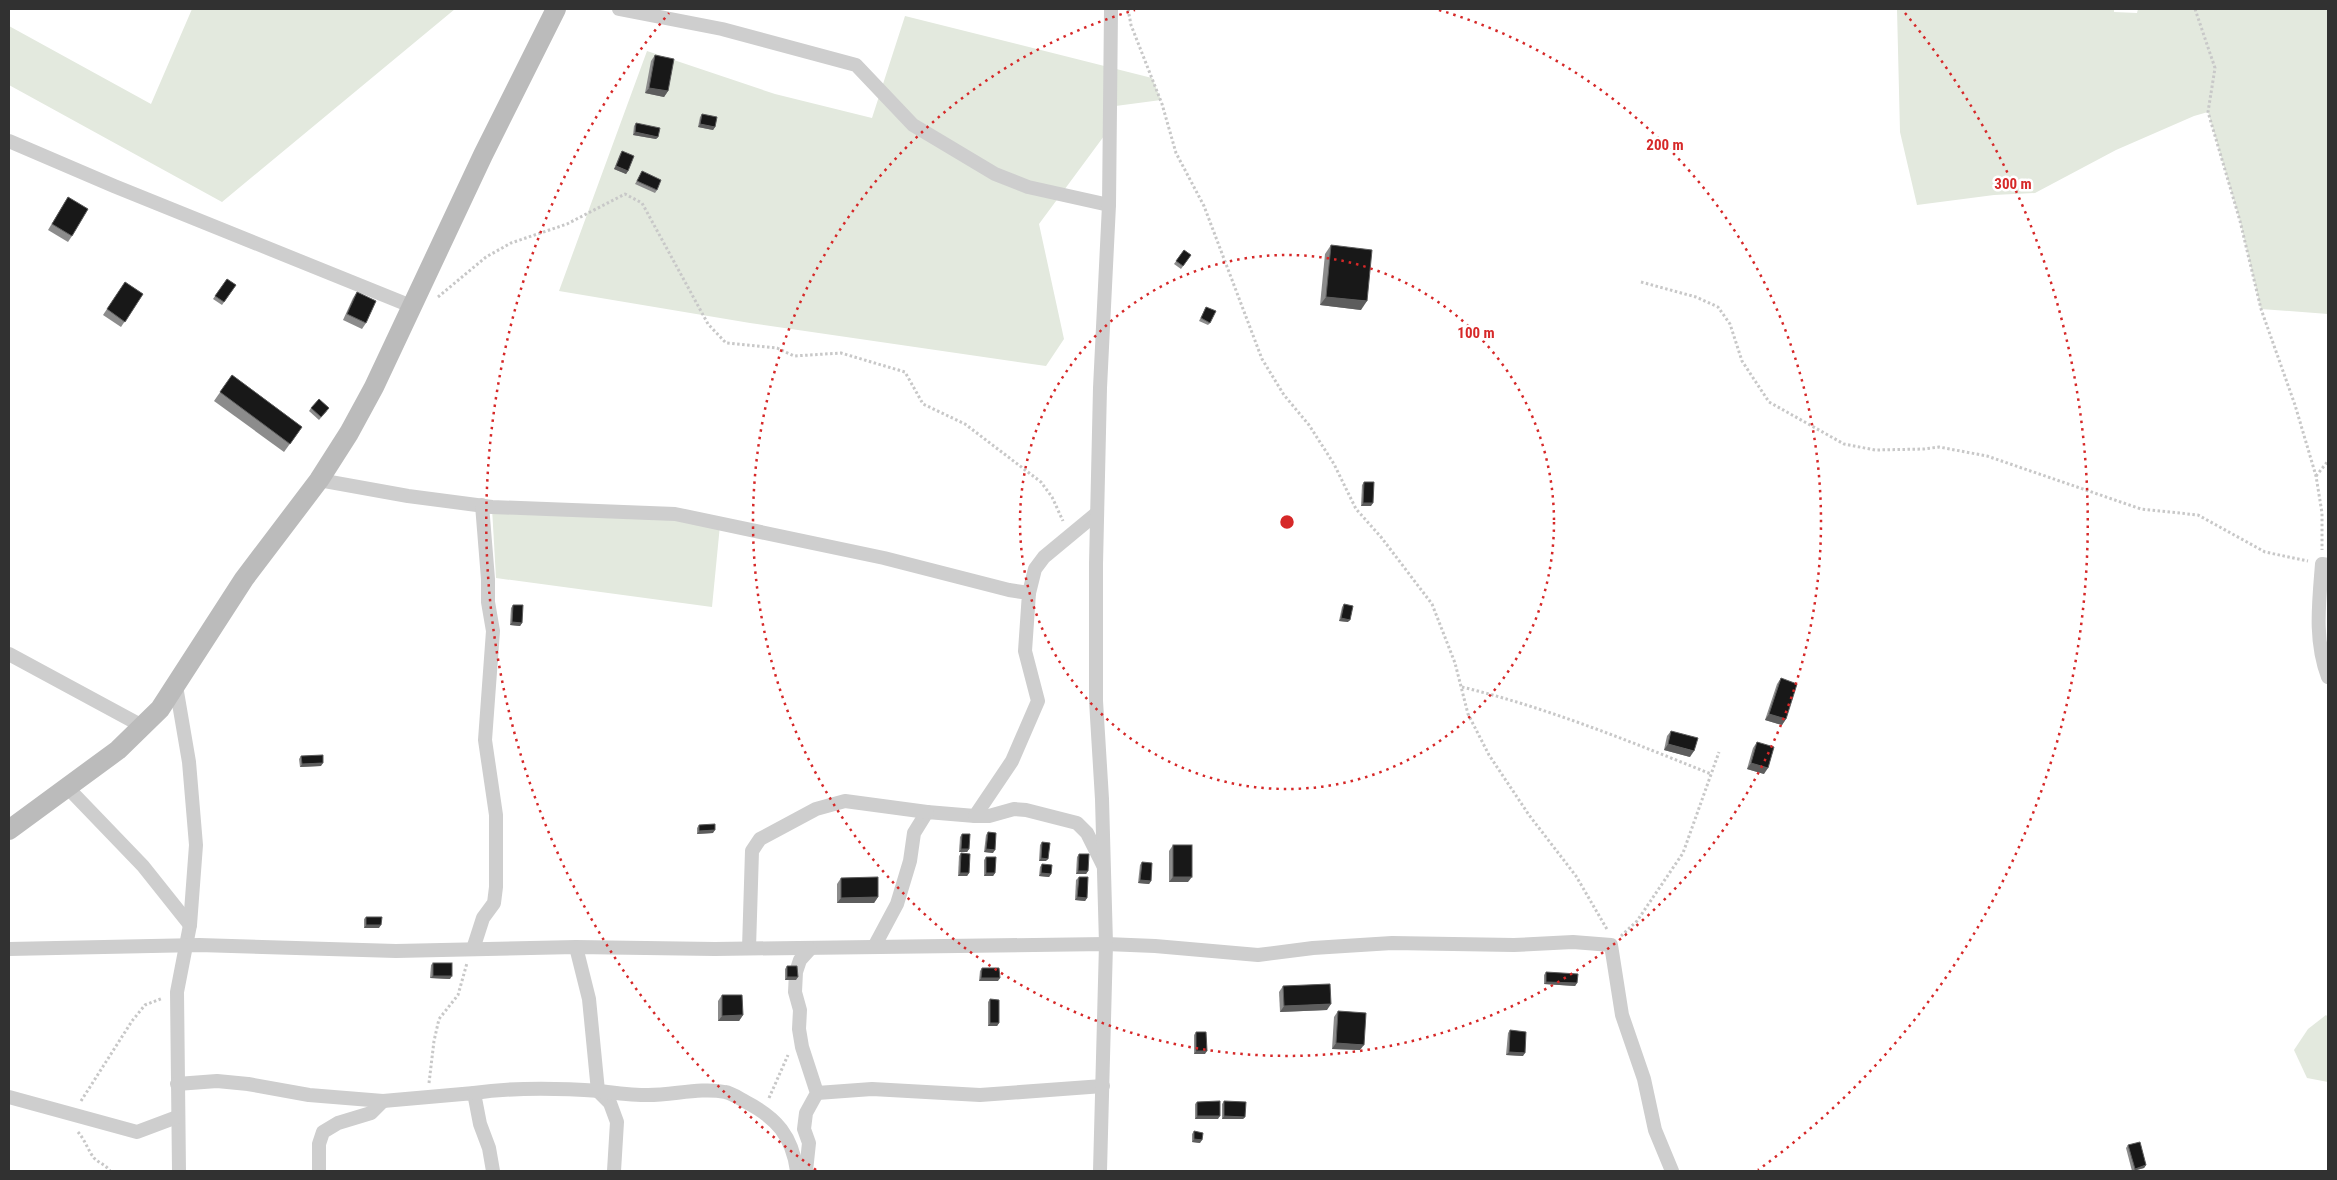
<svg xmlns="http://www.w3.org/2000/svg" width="2337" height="1180" viewBox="0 0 2337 1180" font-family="'Roboto Condensed',sans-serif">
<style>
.green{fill:#e3e9de}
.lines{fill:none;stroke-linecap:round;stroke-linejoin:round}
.path{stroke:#c8c8c8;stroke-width:3;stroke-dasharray:2.5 2.5;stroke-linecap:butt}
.street{stroke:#cecece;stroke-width:14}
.secondary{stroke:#bbb;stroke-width:20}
.wall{fill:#8c8c8c}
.shaded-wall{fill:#5d5d5d}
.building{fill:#181818;stroke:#5d5d5d}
.ring{fill:none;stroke:#d62828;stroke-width:2.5;stroke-dasharray:2.5 5}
.centre{fill:#d62828;stroke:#fff;stroke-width:2.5}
.ring-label{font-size:15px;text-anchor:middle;font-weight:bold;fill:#d62828;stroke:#fff;stroke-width:5;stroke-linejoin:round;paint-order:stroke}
</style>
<rect width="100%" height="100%" fill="#fff"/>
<g class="green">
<polygon points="192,9 455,9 222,202 9,85 9,26 151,104"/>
<polygon points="1897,9 2114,9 2114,12 2137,13 2138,9 2328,9 2328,314 2261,309 2240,221 2208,112 2194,116 2116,150 2035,193 1994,195 1917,205 1900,132"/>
<polygon points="905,16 1152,78 1161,100 1108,107 1107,132 1039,224 1064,339 1046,366 750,323 559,291 647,51 775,94 872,118"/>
<polygon points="492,508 625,512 720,525 712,607 496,578"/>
<polygon points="2326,1015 2328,1017 2328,1082 2307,1078 2294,1050 2308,1029"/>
</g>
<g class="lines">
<g class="path">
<polyline points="1128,9 1131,25 1162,104 1176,153 1204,206 1262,359 1284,395 1309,425 1334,464 1356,509 1381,537 1432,604 1455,663 1468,714 1489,755 1529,815 1576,876 1608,931"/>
<polyline points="2195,9 2215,68 2208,112 2240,221 2261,309 2295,405 2316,476 2322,513 2322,550"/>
<polyline points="1641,282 1696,297 1718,307 1730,324 1742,361 1769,402 1844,444 1875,450 1924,449 1939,447 1987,456 2141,509 2198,515 2265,552 2308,561"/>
<polyline points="438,297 486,257 511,243 567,224 625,194 642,203 708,324 726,343 777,348 794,356 841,353 905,372 923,404 965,424 1041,482 1052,497 1063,521"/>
<polyline points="2316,476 2328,461"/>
<path d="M1462,687C1548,708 1629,741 1711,774"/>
<polyline points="1621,936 1637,921 1683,853 1719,752"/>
<polyline points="429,1083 434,1041 439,1019 458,995 467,963"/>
<polyline points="769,1098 788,1055"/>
<polyline points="81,1101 132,1021 145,1005 163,998"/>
<path d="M78,1132C85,1140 89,1152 94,1158C99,1163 106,1165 110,1171"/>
</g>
<g class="street">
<polyline points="619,9 722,29 856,65 913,125 995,174 1028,187 1109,205"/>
<polyline points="9,141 114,186 411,306"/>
<polyline points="319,480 408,496 492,507 675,514 884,558 1009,590 1029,593 1025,651 1038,701 1012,761 975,816 927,812 914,833 910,861 897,904 874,947"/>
<path d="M2328,565L2322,564C2319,603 2314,640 2328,677"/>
<polyline points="1029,593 1035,569 1044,557 1097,513"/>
<polyline points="9,654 144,727"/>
<polyline points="176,686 189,762 196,845 190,925 177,992 179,1171"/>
<polyline points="67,787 143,866 190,925"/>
<polyline points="975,816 989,816 1014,809 1026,810 1077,823 1087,833 1103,865"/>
<polyline points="576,947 589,999 598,1091 610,1103 617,1122 614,1171"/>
<polyline points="749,948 752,851 760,839 816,809 845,801 927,812"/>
<polyline points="9,949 199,945 396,951 576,947 715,949 1106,944 1155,946 1258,955 1313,948 1392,943 1514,945 1573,942 1611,945 1622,1015 1644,1079 1655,1130 1672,1171"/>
<polyline points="473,949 483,918 494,903 496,887 496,815 485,740 493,631 488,602 488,579 482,505"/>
<polyline points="177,1084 217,1081 248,1084 309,1095 383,1101 474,1093 480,1124 489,1148 493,1171"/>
<path d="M474,1093C515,1087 558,1088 600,1091C615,1093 630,1095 645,1095C670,1096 700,1087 725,1092C732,1093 740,1099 746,1102C777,1118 792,1136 797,1171"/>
<polyline points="817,1093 872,1089 980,1095 1103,1086"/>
<polyline points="9,1097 137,1132 177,1117"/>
<polyline points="319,1171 319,1144 323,1132 338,1123 371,1113 383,1101"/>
<polyline points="806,1171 809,1143 804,1129 806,1113 817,1093 802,1047 799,1029 800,1010 795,992 796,972 800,960 810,949"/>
<polyline points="1100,1171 1106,944 1102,799 1096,701 1096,564 1100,388 1109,205 1111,9"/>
</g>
<polyline class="secondary" points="9,830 118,750 160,709 244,579 319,480 349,433 374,387 483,155 556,9"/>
</g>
<g class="wall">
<polygon points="655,55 668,91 664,97 645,93 651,61"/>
<polygon points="702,114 715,127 713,130 698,127 700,117"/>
<polygon points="636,123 658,137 656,139 633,135 634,126"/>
<polygon points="622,151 628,171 626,174 614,169 620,154"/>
<polygon points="642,171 657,190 655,193 635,184"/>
<polygon points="68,197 72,236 68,242 48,230"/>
<polygon points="1331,245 1361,310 1320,305 1325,254"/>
<polygon points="1184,250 1191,255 1181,269 1174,264"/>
<polygon points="227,279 236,285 222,305 213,299"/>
<polygon points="125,282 143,294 121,327 103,315"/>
<polygon points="357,292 366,323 362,329 343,320 353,298"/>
<polygon points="1206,307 1210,323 1208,325 1199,321"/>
<polygon points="232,375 302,427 284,452 214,401"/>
<polygon points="311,408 327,411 319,420 309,411"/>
<polygon points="1364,482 1371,506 1361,506 1362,485"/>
<polygon points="1344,604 1348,622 1339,621 1342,607"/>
<polygon points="513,605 522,623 520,626 510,625 511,608"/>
<polygon points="1781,678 1786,719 1782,725 1765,720 1777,684"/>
<polygon points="1671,731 1690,757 1664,750 1667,736"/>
<polygon points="1757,742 1764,774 1747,769 1753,748"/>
<polygon points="301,756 321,766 300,767 299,759"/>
<polygon points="699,825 713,833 697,834 697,828"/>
<polygon points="988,832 993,853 984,852 986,835"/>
<polygon points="962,834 969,849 967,852 959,852 960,837"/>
<polygon points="1042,842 1046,861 1039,861 1040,845"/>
<polygon points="1173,845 1188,882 1169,882 1169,851"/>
<polygon points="961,853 969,873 967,876 958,876 959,856"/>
<polygon points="1079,854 1088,871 1086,874 1076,874 1077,857"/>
<polygon points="986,857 995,873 993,876 984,876 984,860"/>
<polygon points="1142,862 1151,881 1149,884 1138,883 1140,865"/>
<polygon points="1042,864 1051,874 1049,877 1039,876 1040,867"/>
<polygon points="1079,877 1087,898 1085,901 1075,900 1076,880"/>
<polygon points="841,878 878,897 874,903 837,903 837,884"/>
<polygon points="366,917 379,928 364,928 364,919"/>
<polygon points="433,963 450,979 430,978 431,965"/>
<polygon points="787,966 796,980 785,980 785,969"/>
<polygon points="982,968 998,981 979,981 980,971"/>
<polygon points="1546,972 1577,983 1575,986 1544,984 1544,975"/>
<polygon points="1283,986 1327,1010 1280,1012 1279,992"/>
<polygon points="722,995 743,1015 739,1021 718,1021 718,1001"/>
<polygon points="990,999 999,1023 997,1026 988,1026 988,1002"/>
<polygon points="1338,1011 1360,1050 1332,1049 1334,1017"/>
<polygon points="1510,1030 1523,1056 1506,1055 1508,1033"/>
<polygon points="1196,1032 1205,1054 1194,1054 1194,1035"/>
<polygon points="1224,1101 1245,1117 1243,1119 1222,1119 1222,1104"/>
<polygon points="1197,1102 1218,1119 1195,1119 1195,1104"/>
<polygon points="1194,1131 1200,1143 1192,1142 1192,1134"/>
<polygon points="2128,1145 2146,1165 2144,1168 2132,1171 2126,1148"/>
</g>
<g class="shaded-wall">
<polygon points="649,88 668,91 664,97 645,93"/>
<polygon points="700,124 715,127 713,130 698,127"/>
<polygon points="635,132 658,137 656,139 633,135"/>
<polygon points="616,166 628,171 626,174 614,169"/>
<polygon points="1326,297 1367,301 1361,310 1320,305"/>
<polygon points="1363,503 1373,503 1371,506 1361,506"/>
<polygon points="1341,618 1350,620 1348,622 1339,621"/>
<polygon points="512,622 522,623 520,626 510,625"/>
<polygon points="1769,714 1786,719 1782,725 1765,720"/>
<polygon points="1668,744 1694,751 1690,757 1664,750"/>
<polygon points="323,763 321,766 300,767 302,764"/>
<polygon points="1751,763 1768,768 1764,774 1747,769"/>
<polygon points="715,830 713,833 697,834 699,831"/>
<polygon points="961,849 969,849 967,852 959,852"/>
<polygon points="986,849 995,850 993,853 984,852"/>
<polygon points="1041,858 1048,859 1046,861 1039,861"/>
<polygon points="1078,871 1088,871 1086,874 1076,874"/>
<polygon points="960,873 969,873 967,876 958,876"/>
<polygon points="986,873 995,873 993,876 984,876"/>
<polygon points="1041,873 1051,874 1049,877 1039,876"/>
<polygon points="1173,877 1192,877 1188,882 1169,882"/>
<polygon points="1140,880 1151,881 1149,884 1138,883"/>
<polygon points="878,897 874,903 837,903 841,898"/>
<polygon points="1077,897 1087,898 1085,901 1075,900"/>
<polygon points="366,925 381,925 379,928 364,928"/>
<polygon points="433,976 452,976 450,979 430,978"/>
<polygon points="787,977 798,977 796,980 785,980"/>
<polygon points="981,978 1000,978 998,981 979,981"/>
<polygon points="1546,982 1577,983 1575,986 1544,984"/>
<polygon points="1331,1004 1327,1010 1280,1012 1284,1006"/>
<polygon points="743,1015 739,1021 718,1021 722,1016"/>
<polygon points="990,1023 999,1023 997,1026 988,1026"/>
<polygon points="1336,1043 1364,1045 1360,1050 1332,1049"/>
<polygon points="1196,1051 1207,1051 1205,1054 1194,1054"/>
<polygon points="1509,1052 1525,1053 1523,1056 1506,1055"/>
<polygon points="1197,1116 1220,1116 1218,1119 1195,1119"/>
<polygon points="1224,1116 1245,1117 1243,1119 1222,1119"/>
<polygon points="1194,1139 1202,1140 1200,1143 1192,1142"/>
<polygon points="2146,1165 2144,1168 2133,1171 2135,1169"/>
</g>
<g class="building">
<polygon points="655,55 674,59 668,91 649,88"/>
<polygon points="702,114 717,117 715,127 700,124"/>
<polygon points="636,123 660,128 658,137 635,132"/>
<polygon points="622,151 634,156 628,171 616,166"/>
<polygon points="642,171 661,180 657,190 637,181"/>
<polygon points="68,197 88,209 72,236 52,224"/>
<polygon points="1331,245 1372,250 1367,301 1326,297"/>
<polygon points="1184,250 1191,255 1183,266 1176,261"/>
<polygon points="227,279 236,285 224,302 215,296"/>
<polygon points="125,282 143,294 125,322 107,309"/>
<polygon points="357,292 376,301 366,323 347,314"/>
<polygon points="1206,307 1216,311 1210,323 1201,318"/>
<polygon points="232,375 302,427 290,444 220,392"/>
<polygon points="319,399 329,408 321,417 311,408"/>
<polygon points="1364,482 1374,482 1373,503 1363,503"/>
<polygon points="1344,604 1353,606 1350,620 1341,618"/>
<polygon points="513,605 523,605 522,623 512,622"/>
<polygon points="1781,678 1797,684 1786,719 1769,714"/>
<polygon points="1671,731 1698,738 1694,751 1668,744"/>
<polygon points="1757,742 1774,747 1768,768 1751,763"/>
<polygon points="323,755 323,763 302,764 301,756"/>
<polygon points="715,824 715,830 699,831 699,825"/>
<polygon points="988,832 996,833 995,850 986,849"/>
<polygon points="962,834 970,834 969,849 961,849"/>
<polygon points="1042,842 1050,843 1048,859 1041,858"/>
<rect x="1173" y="845" width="19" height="32"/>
<polygon points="961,853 970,854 969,873 960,873"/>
<polygon points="1079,854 1089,854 1088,871 1078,871"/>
<polygon points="986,857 996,857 995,873 986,873"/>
<polygon points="1142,862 1152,863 1151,881 1140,880"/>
<polygon points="1042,864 1052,865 1051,874 1041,873"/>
<polygon points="878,877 878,897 841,898 841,878"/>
<polygon points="1079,877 1088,877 1087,898 1077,897"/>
<polygon points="366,917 382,917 381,925 366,925"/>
<rect x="433" y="963" width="19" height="13"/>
<polygon points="787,966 797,966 798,977 787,977"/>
<polygon points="982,968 999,968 1000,978 981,978"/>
<polygon points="1546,972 1578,974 1577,983 1546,982"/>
<polygon points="1330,984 1331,1004 1284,1006 1283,986"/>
<polygon points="722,995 742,995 743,1015 722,1016"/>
<polygon points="990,999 999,1000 999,1023 990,1023"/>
<polygon points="1338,1011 1366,1013 1364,1045 1336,1043"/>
<polygon points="1510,1030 1526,1032 1525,1053 1509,1052"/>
<polygon points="1196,1032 1206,1032 1207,1051 1196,1051"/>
<polygon points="1220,1101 1220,1116 1197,1116 1197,1102"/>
<polygon points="1224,1101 1246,1102 1245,1117 1224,1116"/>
<polygon points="1194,1131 1203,1133 1202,1140 1194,1139"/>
<polygon points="2140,1142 2146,1165 2135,1169 2128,1145"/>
</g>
<g class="ring">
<circle cx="1287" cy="522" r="267"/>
<path d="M1439 10A534 534 0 1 1 1135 10"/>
<path d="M816 1170A801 801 0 0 1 669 13M1905 13A801 801 0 0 1 1758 1170"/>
</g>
<circle cx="1287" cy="522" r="8" class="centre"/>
<g class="ring-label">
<text x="1665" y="150">200 m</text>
<text x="2013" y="189">300 m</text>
<text x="1476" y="338">100 m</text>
</g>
<rect width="2337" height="1180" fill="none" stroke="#313131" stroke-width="20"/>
</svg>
